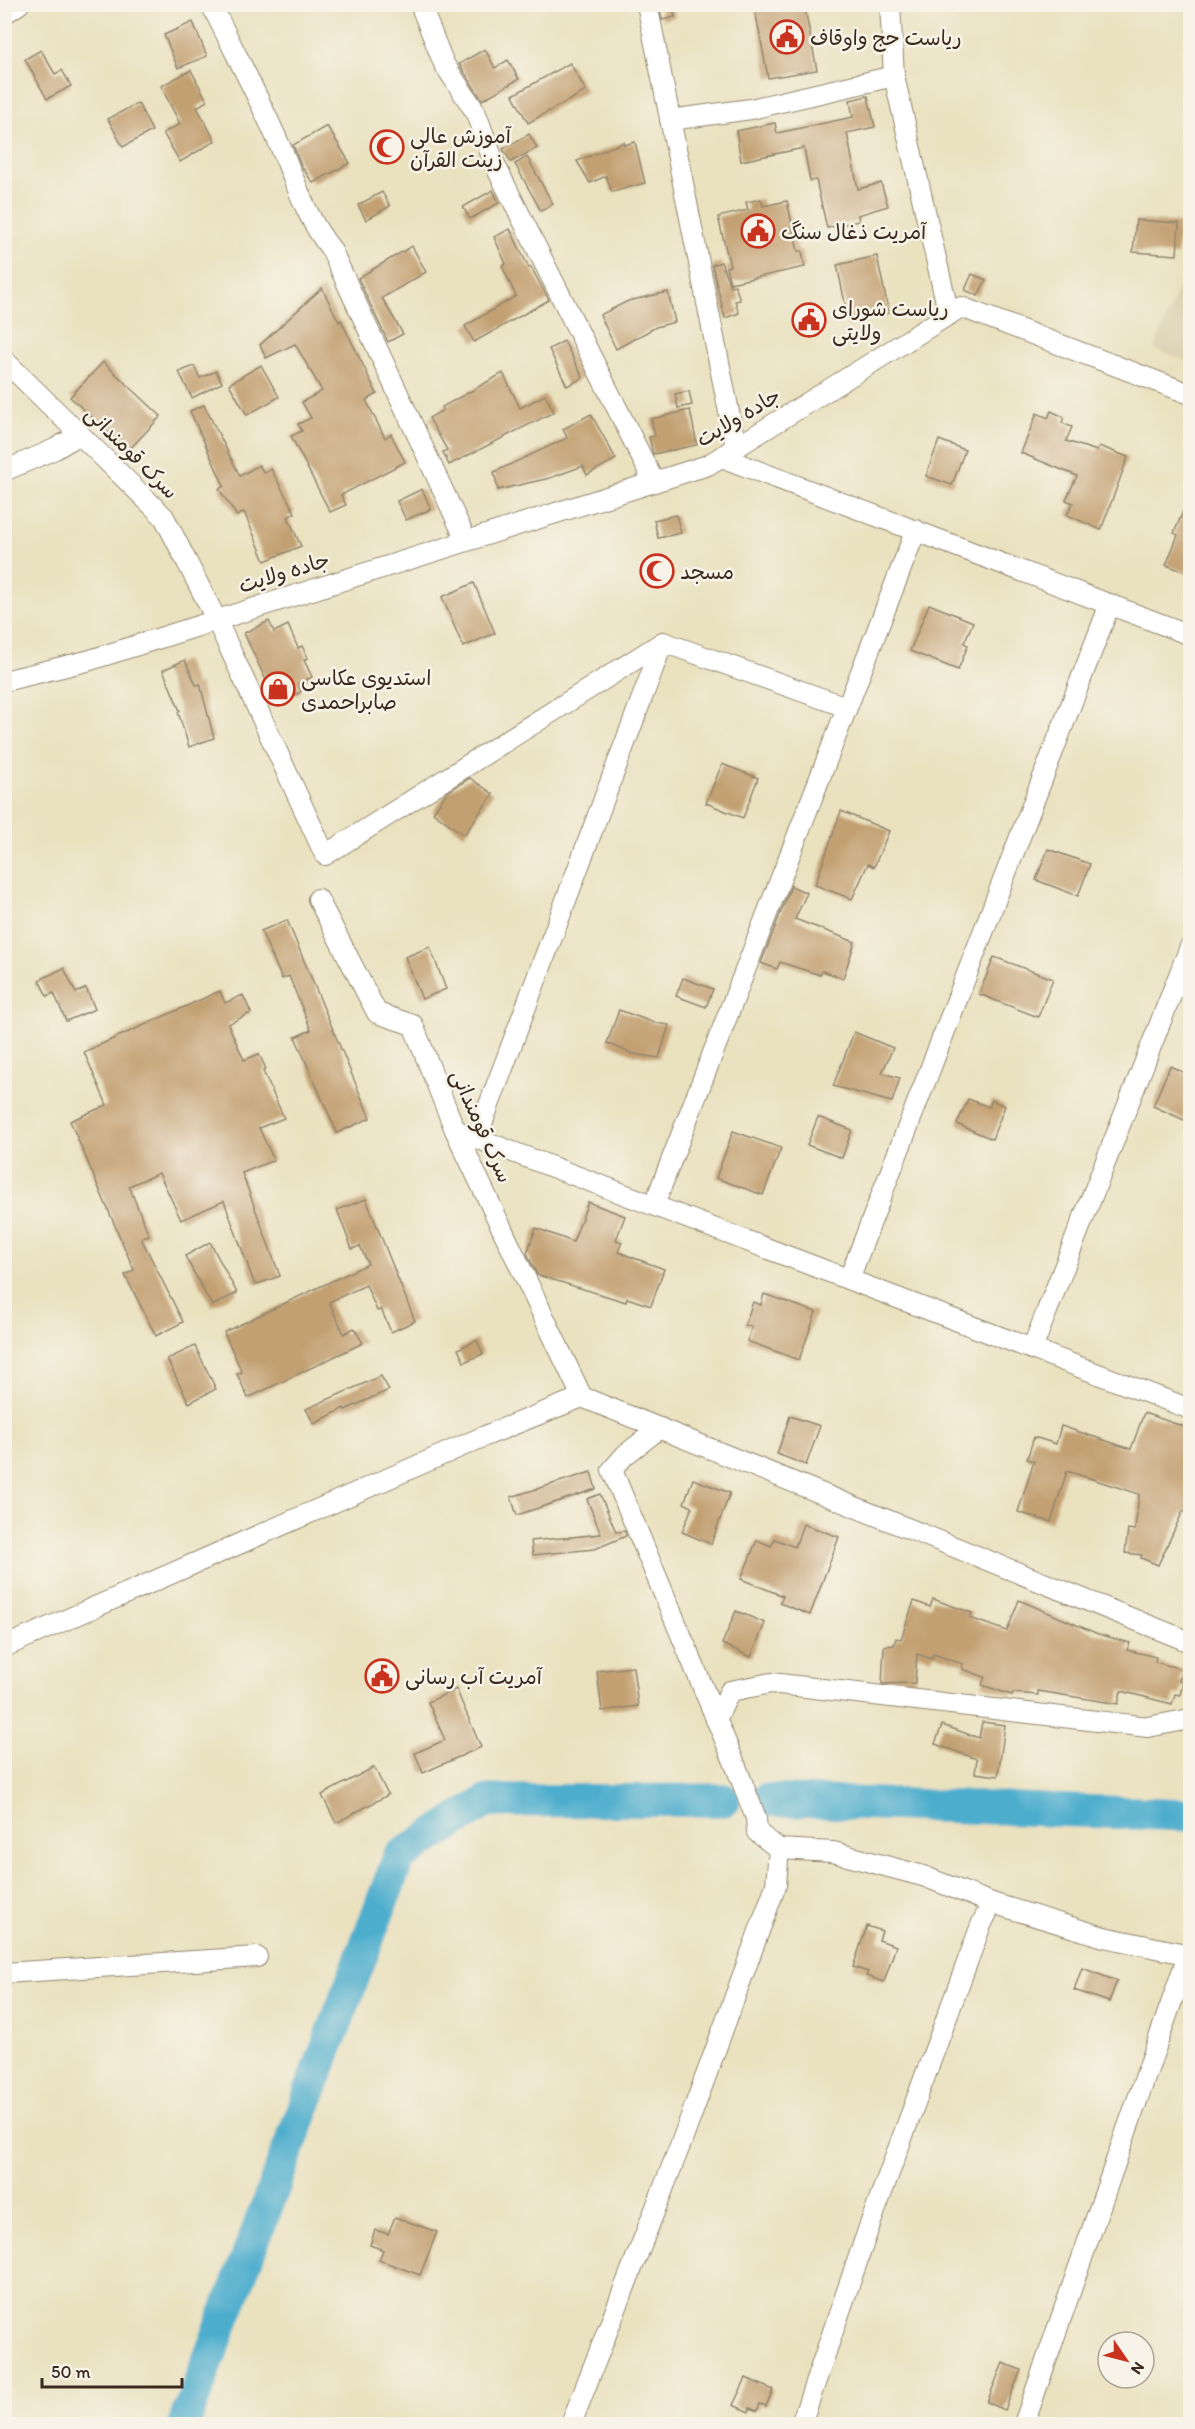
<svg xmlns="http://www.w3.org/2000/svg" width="1195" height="2429" viewBox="0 0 1195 2429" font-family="Itim,'Playpen Sans Arabic',sans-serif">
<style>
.built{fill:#dbd0b1}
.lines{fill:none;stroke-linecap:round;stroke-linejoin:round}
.river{stroke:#4eadcd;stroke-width:33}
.building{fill:#c3a072}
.street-casing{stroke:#92866e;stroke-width:22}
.street{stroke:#fff;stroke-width:20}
.labels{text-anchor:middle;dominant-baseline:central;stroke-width:5;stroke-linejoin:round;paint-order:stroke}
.poi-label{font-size:21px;fill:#3b2a1e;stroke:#f7f3e8;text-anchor:start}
.street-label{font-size:21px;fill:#3b2a1e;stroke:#f7f3e8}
</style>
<rect width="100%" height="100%" fill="#f7f3e8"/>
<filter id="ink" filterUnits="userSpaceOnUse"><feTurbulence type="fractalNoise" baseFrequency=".0167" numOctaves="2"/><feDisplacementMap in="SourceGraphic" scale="12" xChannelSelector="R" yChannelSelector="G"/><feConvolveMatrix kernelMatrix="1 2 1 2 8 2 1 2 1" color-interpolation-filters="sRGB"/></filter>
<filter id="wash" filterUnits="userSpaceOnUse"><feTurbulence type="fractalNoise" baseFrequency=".008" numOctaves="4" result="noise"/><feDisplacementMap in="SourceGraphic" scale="24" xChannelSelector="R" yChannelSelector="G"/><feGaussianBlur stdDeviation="1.35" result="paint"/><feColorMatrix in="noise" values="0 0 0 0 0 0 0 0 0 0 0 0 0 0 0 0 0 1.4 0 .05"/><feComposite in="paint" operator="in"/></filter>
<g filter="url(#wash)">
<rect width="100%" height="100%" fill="#eae1bf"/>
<polygon class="built" points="1190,259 1190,362 1154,349"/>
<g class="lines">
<g class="river">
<polyline points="766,1800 1190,1815"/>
<polyline points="184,2424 399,1857 487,1801 724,1800"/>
</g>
</g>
<g id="blocks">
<g class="building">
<polygon points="659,4 672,4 675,17 662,20"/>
<polygon points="754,4 804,4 817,70 768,78"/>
<polygon points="193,22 207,56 178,68 164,35"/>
<polygon points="485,49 495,68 508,60 519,79 482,100 459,64"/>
<polygon points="41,50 55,74 62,70 71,86 47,99 25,59"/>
<polygon points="570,63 586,91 528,123 513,95"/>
<polygon points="191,70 207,101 197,107 215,141 180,162 163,133 180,124 161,86"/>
<polygon points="868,96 875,127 847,133 858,189 881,183 888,206 858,215 859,221 827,228 816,180 810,181 804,148 741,161 736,131 775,123 777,133 853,117 850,100"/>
<polygon points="138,103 152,131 123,147 108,119"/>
<polygon points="327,126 350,163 313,183 301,166 293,145"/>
<polygon points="529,134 537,148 511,162 503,149"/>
<polygon points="624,142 624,145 635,142 645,183 612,192 606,176 590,183 577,161"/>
<polygon points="527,157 553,204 541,211 515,164"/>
<polygon points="493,190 499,203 470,219 463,207"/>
<polygon points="382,192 390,206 366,220 358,205"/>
<polygon points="761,199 763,206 787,201 798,251 802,251 805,267 730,283 726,267 730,266 718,217 748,210 746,202"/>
<polygon points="1136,220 1179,223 1177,255 1133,252"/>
<polygon points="510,229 529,268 531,267 549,300 474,342 465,326 516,296 502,266 506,264 494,237"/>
<polygon points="412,246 426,272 382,298 403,334 388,342 358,278"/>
<polygon points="877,256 889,313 849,322 837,265"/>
<polygon points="721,262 730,286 735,285 740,300 735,301 739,313 725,318 712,265"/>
<polygon points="972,274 986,280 978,296 965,290"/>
<polygon points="322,288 339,322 341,320 377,394 366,400 385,438 391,434 405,462 341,495 346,505 330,512 291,436 302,431 298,424 311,418 302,402 322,391 295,344 266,358 260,345"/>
<polygon points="668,292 675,322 656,327 616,349 600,315 628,301"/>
<polygon points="564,341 583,378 567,386 549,349"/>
<polygon points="103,362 161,416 128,451 70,397"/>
<polygon points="261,365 279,397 247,415 229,384"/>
<polygon points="194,366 200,378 216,371 222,383 192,398 179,372"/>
<polygon points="503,373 520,408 545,395 554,412 449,465 443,452 447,450 429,418 443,410 442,407"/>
<polygon points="689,391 692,405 678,408 675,394"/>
<polygon points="204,405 240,476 259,465 264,473 271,469 295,513 288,517 301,546 265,561 244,512 237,516 219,489 224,486 190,411"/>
<polygon points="690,410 697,445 653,454 649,437 655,436 651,419"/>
<polygon points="1051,411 1064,417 1062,423 1072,427 1066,441 1097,451 1099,446 1128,457 1101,530 1067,515 1073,503 1066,500 1077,476 1021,453 1037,413 1048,418"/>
<polygon points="591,414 616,459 587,475 583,466 550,478 498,490 494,472 567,438 563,429"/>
<polygon points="939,440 965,450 952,485 926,476"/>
<polygon points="422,489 431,509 406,520 397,501"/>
<polygon points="1190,495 1191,495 1191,574 1166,565 1178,535 1174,533"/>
<polygon points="676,515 681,533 658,538 654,520"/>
<polygon points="474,583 495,633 463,647 442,597"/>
<polygon points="929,604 973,622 964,643 968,645 958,670 910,651"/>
<polygon points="269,621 274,632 288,625 298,648 302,646 308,658 304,660 312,677 298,684 301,692 277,704 244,633"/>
<polygon points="185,660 196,685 200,684 214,738 189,747 178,712 180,711 163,670"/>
<polygon points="722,764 758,778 743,818 706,803"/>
<polygon points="470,778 493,794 464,835 433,812 447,792"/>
<polygon points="841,811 889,831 874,867 868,864 852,899 815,885"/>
<polygon points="1048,849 1090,864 1078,896 1036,880"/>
<polygon points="791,886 807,893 795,919 855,942 843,978 822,971 820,975 780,962 777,969 761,963"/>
<polygon points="287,920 370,1118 337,1133 295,1037 311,1030 289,976 282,979 261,931"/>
<polygon points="430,947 446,989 422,999 405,957"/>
<polygon points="994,957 1053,979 1038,1017 979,994"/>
<polygon points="64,968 76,993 86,988 95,1009 66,1021 54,993 47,996 39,980"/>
<polygon points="683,978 713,989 706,1007 676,996"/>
<polygon points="220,991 225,1003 243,995 251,1013 228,1024 244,1060 259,1054 266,1069 263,1071 284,1118 259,1128 274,1160 242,1173 280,1276 255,1285 224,1201 181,1220 159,1173 129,1186 149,1235 141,1238 183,1322 156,1336 125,1275 134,1270 70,1121 107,1105 84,1052"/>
<polygon points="619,1010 655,1023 669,1025 659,1058 633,1054 607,1043"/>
<polygon points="854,1032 893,1048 882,1073 900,1078 892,1102 833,1086"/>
<polygon points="1170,1066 1191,1076 1191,1123 1153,1106"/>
<polygon points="968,1099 989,1107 992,1100 1005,1106 992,1139 957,1124"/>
<polygon points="818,1117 852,1130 842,1158 807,1145"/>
<polygon points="733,1131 781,1148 763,1195 716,1178"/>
<polygon points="366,1199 415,1321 391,1332 381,1309 377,1311 366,1285 329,1302 344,1334 354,1328 363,1343 248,1398 237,1374 242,1372 224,1332 368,1264 360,1246 352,1249 337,1210"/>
<polygon points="588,1202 625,1216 616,1240 622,1242 618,1252 664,1269 651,1306 627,1298 626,1302 537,1275 527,1253 536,1228 573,1242"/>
<polygon points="210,1242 237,1293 212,1306 185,1256"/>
<polygon points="764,1294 816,1312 799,1360 747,1341 752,1327 745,1325 753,1302 761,1305"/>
<polygon points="477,1340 483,1354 464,1362 458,1349"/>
<polygon points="195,1346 216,1389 189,1403 167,1359"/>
<polygon points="381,1376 389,1390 345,1410 344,1408 314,1424 306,1409"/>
<polygon points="1144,1413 1191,1429 1191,1514 1183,1511 1158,1565 1141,1558 1142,1555 1125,1553 1128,1529 1135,1530 1139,1494 1067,1471 1051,1522 1018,1512 1034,1461 1027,1459 1034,1437 1056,1444 1061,1426 1131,1449"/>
<polygon points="790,1416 820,1426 806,1465 777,1454"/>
<polygon points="591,1472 596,1489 517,1515 511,1497"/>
<polygon points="693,1479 730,1493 711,1544 682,1532 692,1507 684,1503"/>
<polygon points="600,1494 616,1532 625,1531 626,1536 595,1549 533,1555 531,1541 601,1534 587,1499"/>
<polygon points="803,1524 839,1537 810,1615 780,1603 783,1596 741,1579 757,1540 771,1546 775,1539 795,1547"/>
<polygon points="933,1599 972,1613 970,1618 1007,1631 1019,1600 1098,1634 1130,1643 1127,1650 1156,1657 1155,1662 1182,1669 1179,1681 1183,1682 1180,1695 1175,1694 1172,1704 1121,1691 1118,1704 1038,1691 1038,1695 1013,1693 1012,1695 982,1685 985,1677 962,1669 963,1664 933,1654 932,1659 917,1654 915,1683 882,1684 884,1646 894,1645 896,1638 901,1639 914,1601 930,1607"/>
<polygon points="736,1611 765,1623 751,1657 722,1644"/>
<polygon points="633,1667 638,1706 602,1711 597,1671"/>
<polygon points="456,1689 481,1747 423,1773 415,1753 445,1740 428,1702"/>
<polygon points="982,1722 1005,1725 998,1776 975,1773 977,1759 935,1744 942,1725 979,1738"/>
<polygon points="374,1767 388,1795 336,1823 322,1795"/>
<polygon points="867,1926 882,1931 879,1940 896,1946 884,1982 866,1976 868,1972 853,1967"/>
<polygon points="1082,1968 1117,1981 1109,2002 1074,1990"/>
<polygon points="395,2217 437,2232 420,2275 379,2260 383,2250 370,2245 375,2230 388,2234"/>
<polygon points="1003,2363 1021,2370 1005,2410 987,2402"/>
<polygon points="746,2378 773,2390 766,2406 760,2404 757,2411 750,2408 749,2412 733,2405"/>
</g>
</g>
</g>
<g filter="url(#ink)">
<use href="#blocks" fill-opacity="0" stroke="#92866e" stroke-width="1.5"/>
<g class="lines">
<g class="street-casing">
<g id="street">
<path d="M211,4C233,49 256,92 276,137C294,175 304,216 331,249L466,540"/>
<polyline points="420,4 444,64 475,111 495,165 654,482"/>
<polyline points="647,4 736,447"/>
<polyline points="890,4 894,76 949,315"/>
<polyline points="4,14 19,4"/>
<polyline points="670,120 751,109 894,76"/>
<polyline points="4,360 164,517 216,619 325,855 663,642 846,707"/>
<polyline points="721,457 1190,635"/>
<polyline points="4,471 55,449 80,434"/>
<polyline points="4,681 87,661 708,465 961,307 1190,394"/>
<polyline points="318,899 377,1013 413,1025 455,1130 582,1397"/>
<polyline points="455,1130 1190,1409"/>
<polyline points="477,1137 663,642"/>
<polyline points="654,1205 916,530"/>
<polyline points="849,1279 1110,604"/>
<polyline points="1032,1349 1190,947"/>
<polyline points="660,1428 625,1455 612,1470 735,1764 756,1818 757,1832 779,1849 833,1852 923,1876 992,1903 1104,1937 1190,1955"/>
<polyline points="4,1647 485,1436 582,1397 1190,1642"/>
<polyline points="716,1720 730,1691 771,1683 1148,1727 1190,1719"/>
<polyline points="4,1973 257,1957"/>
<polyline points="571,2424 683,2138 776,1885 779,1849"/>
<polyline points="801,2424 868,2230 981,1925 992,1903"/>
<polyline points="1024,2424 1188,1955"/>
</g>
</g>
<use href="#street" class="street"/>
</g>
</g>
<defs>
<g id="civic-ring" transform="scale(1.725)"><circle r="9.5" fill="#f7f3e8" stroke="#c8321e" stroke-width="1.5"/><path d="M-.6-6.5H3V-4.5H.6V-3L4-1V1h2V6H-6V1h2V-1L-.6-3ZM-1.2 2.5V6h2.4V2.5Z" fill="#c8321e"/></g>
<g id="mosque-ring" transform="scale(1.725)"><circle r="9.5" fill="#f7f3e8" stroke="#c8321e" stroke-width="1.5"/><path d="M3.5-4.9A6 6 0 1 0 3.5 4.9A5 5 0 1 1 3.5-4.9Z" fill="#c8321e"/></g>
<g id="shop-ring" transform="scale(1.725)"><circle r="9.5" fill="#f7f3e8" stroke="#c8321e" stroke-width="1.5"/><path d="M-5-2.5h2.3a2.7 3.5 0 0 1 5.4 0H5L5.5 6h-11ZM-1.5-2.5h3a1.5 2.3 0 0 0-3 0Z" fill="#c8321e"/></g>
</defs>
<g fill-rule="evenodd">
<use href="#civic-ring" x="787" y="37"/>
<use href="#mosque-ring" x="387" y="147"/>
<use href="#civic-ring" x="758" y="231"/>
<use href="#civic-ring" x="809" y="320"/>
<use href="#mosque-ring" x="657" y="571"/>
<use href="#shop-ring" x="278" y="689"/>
<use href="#civic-ring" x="382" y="1676"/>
</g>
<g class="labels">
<g class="poi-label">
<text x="810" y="37">ریاست حج واوقاف</text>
<text x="410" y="135">آموزش عالی<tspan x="410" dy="24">زینت القرآن</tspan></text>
<text x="781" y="231">آمریت ذغال سنگ</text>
<text x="832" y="308">ریاست شورای<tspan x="832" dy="24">ولایتی</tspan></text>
<text x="680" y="571">مسجد</text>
<text x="301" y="677">استدیوی عکاسی<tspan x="301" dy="24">صابراحمدی</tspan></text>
<text x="405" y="1676">آمریت آب رسانی</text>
</g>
<g class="street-label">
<text transform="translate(738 417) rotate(-31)">جاده ولایت</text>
<text transform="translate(132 452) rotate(45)">سرک قومندانی</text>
<text transform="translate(284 572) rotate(-17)">جاده ولایت</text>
<text transform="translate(482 1126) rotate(66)">سرک قومندانی</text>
</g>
</g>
<rect width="1195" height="2429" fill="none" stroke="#f7f3e8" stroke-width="24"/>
<g transform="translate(1126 2360) rotate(125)"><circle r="28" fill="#f7f3e8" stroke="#aca397" stroke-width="1.5"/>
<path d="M0-4.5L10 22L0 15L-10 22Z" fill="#c8321e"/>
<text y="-9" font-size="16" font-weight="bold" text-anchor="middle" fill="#3b2a1e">N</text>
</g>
<path d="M42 2378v9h140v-9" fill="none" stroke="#3b2a1e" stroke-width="3"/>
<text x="51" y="2378" font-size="18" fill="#3b2a1e" stroke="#f7f3e8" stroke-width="4.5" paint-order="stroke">50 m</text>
</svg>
